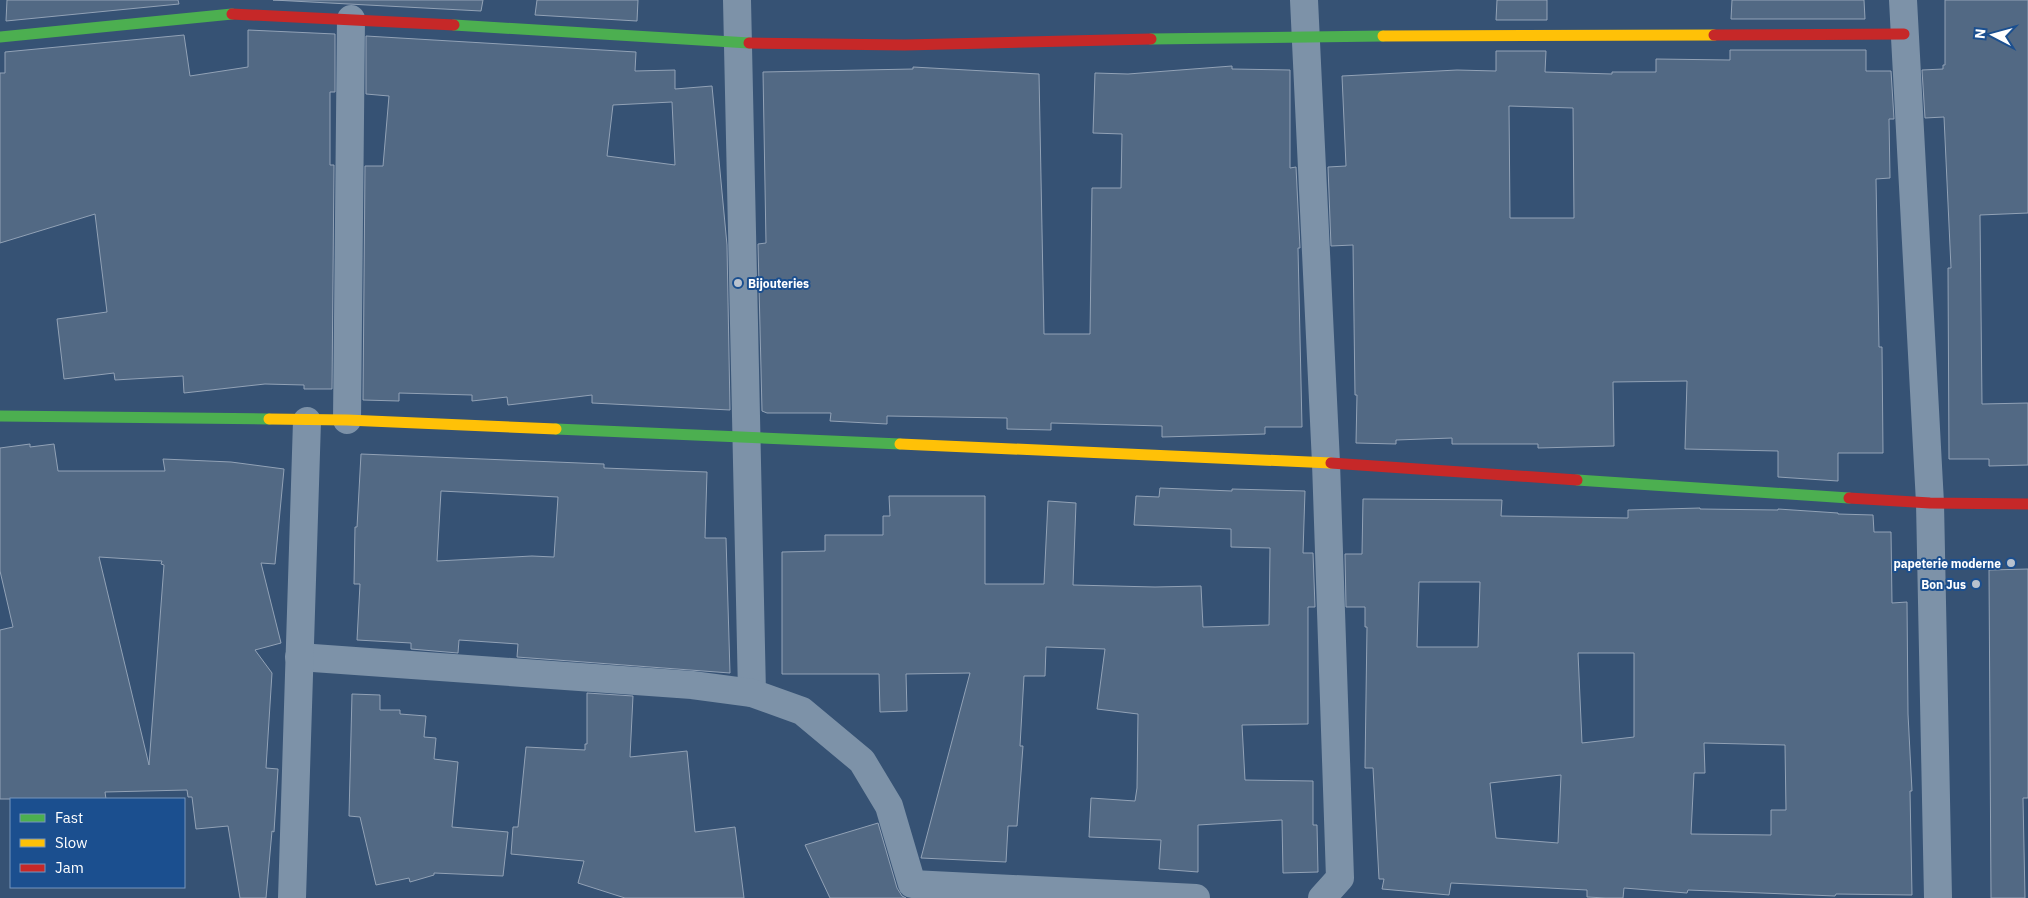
<svg xmlns="http://www.w3.org/2000/svg" width="2028" height="898" viewBox="0 0 2028 898" font-family="'IBM Plex Sans',sans-serif">
<style>
.building{fill:#526984;stroke:#92a2b6;fill-rule:evenodd}
.lines{fill:none;stroke-linecap:round;stroke-linejoin:round}
.street{stroke:#7d92a8;stroke-width:28}
.fast{stroke:#4caf50;stroke-width:11}
.slow{stroke:#ffc107;stroke-width:11}
.jam{stroke:#c62828;stroke-width:11}
.poi-dot{fill:#b9c2ce;stroke:#1b4f8f;stroke-width:2}
.labels{text-anchor:middle;dominant-baseline:central;stroke-width:4;stroke-linejoin:round;paint-order:stroke}
.poi-label{font-size:12px;font-weight:bold;fill:#fff;stroke:#1b4f8f;text-anchor:end}
</style>
<rect width="100%" height="100%" fill="#365274"/>
<g class="building">
<polygon points="7,0 178,0 179,4 6,21"/>
<polygon points="273,0 483,0 481,11"/>
<polygon points="537,0 638,0 637,21 535,15"/>
<polygon points="1497,0 1547,0 1547,20 1496,20"/>
<polygon points="1732,0 1864,0 1865,19 1731,19"/>
<polygon points="1945,0 2028,0 2028,213 1980,215 1982,404 2028,403 2028,465 1989,466 1989,459 1949,459 1948,268 1951,268 1944,117 1925,118 1922,70 1943,69 1943,65 1945,65"/>
<polygon points="248,30 335,34 335,92 330,92 330,165 334,165 332,389 304,389 304,385 265,384 184,393 183,376 115,380 114,373 64,379 57,319 107,312 95,214 0,243 0,73 5,73 5,52 184,35 190,76 248,67"/>
<path d="M366,36L636,52L635,71L675,70V89L712,86L727,245L730,410L592,403V395L508,405L507,397L472,401V395L399,393V401L363,400L365,166H383L389,96L366,94ZM672,102L675,165L607,156L613,105Z"/>
<path d="M1730,50H1866V71H1891L1894,119H1889L1890,178L1876,179L1879,347H1882L1883,453H1838V481L1778,477V451L1685,449L1687,381L1613,382L1614,446L1538,448V444H1452V438L1396,440V444L1356,443L1357,395H1355L1353,245L1331,246L1328,167L1346,166L1342,76L1457,70L1496,71V51H1546L1545,72L1612,74V72H1656V59L1730,60ZM1509,106L1573,108L1574,218H1510Z"/>
<polygon points="1232,66 1232,69 1290,70 1290,168 1296,167 1300,248 1298,248 1302,427 1265,427 1265,434 1162,437 1162,426 1051,423 1051,430 1007,429 1007,418 887,416 887,424 830,421 831,413 767,413 762,411 758,244 766,243 763,72 913,69 913,67 1039,74 1044,334 1090,334 1092,188 1121,188 1122,134 1093,133 1095,73 1128,74"/>
<path d="M30,444V447L54,444L58,471H165L163,459L231,462L284,469L275,564L261,563L281,643L255,650L272,673L266,768L278,769L274,832L272,831L266,898H240L228,826L196,829L192,797H188L187,790L105,792L106,799H0V630L13,627L0,571V448ZM99,557L162,561L161,564L164,565L149,765Z"/>
<path d="M361,454L604,464V468L707,472L705,538H726L730,673L517,657L518,644L459,640L458,653L411,649V643L357,640L360,584H354L355,527H357ZM441,491L558,497L554,557L532,556L437,561Z"/>
<polygon points="1160,488 1232,491 1232,489 1305,491 1303,553 1313,553 1315,607 1308,607 1308,724 1242,725 1245,780 1313,781 1313,825 1317,825 1318,872 1283,873 1282,820 1198,825 1198,872 1159,869 1161,840 1089,837 1091,798 1135,801 1137,788 1138,714 1097,709 1105,649 1046,647 1045,676 1024,676 1020,746 1023,746 1017,826 1008,826 1006,862 921,858 970,673 906,674 907,711 880,712 879,674 782,674 782,552 825,551 825,535 883,535 883,516 890,516 889,496 985,496 985,584 1044,584 1048,501 1076,503 1073,585 1155,587 1201,586 1203,627 1269,625 1270,548 1231,547 1231,529 1134,525 1136,496 1159,497"/>
<path d="M1363,499L1502,500L1501,516L1628,518V510L1700,508V509L1778,510V509L1838,513V514L1873,515L1874,532H1891L1892,603L1907,602L1908,714L1912,791H1910L1912,895L1836,894L1835,896L1688,890L1687,893L1624,888L1623,898H1606L1587,897V890L1451,883L1449,895L1382,889L1384,879H1379L1373,768H1365L1367,627H1365V607H1346L1345,554H1362ZM1419,582H1480L1478,647H1417ZM1578,653H1634V737L1582,743ZM1704,743L1785,745L1786,810H1771V835L1691,834L1694,773H1705ZM1561,775L1558,843L1496,838L1490,783Z"/>
<polygon points="2028,569 2028,798 2023,798 2025,898 1991,898 1989,570"/>
<polygon points="587,693 633,696 630,757 687,751 695,832 735,827 744,898 625,898 578,883 584,861 511,854 513,827 518,827 526,747 585,750 585,744 587,744"/>
<polygon points="352,694 380,695 380,710 400,710 400,714 426,716 424,737 436,738 434,759 458,762 452,827 508,832 503,876 434,873 434,875 410,882 409,878 376,885 360,817 349,816"/>
<polygon points="878,823 897,888 902,896 906,898 830,898 805,845"/>
</g>
<g class="lines">
<g class="street">
<polyline points="737,0 752,693"/>
<polyline points="1304,0 1326,463 1340,878 1322,898"/>
<polyline points="1903,0 1930,503 1938,898"/>
<polyline points="347,420 351,19"/>
<polyline points="299,657 692,685 752,693 802,711 862,761 889,806 912,884 1196,898"/>
<polyline points="292,898 307,421"/>
</g>
<g class="fast">
<polyline points="454,25 749,43"/>
<polyline points="0,37 232,14"/>
<polyline points="1151,39 1383,36"/>
<polyline points="0,416 269,419"/>
<polyline points="556,429 900,444"/>
<polyline points="1577,480 1849,498"/>
</g>
<g class="slow">
<polyline points="1383,36 1714,35"/>
<polyline points="269,419 347,420 556,429"/>
<polyline points="900,444 1331,463"/>
</g>
<g class="jam">
<polyline points="232,14 454,25"/>
<polyline points="1714,35 1904,34"/>
<polyline points="749,43 905,45 1151,39"/>
<polyline points="1331,463 1577,480"/>
<polyline points="1849,498 1930,503 2028,504"/>
</g>
</g>
<g class="poi-dot">
<circle cx="738" cy="283" r="5"/>
<circle cx="2011" cy="563" r="5"/>
<circle cx="1976" cy="584" r="5"/>
</g>
<g class="labels">
<g class="poi-label">
<text x="748" y="283" text-anchor="start">Bijouteries</text>
<text x="2001" y="563">papeterie moderne</text>
<text x="1966" y="584">Bon Jus</text>
</g>
</g>
<rect x="10" y="798" width="175" height="90" fill="#1b4f8f" stroke="#7695bc"/>
<rect x="20" y="814" width="25" height="8" fill="#4caf50" stroke="#7695bc"/>
<text x="55" y="823" font-size="15" fill="#ffffff">Fast</text>
<rect x="20" y="839" width="25" height="8" fill="#ffc107" stroke="#7695bc"/>
<text x="55" y="848" font-size="15" fill="#ffffff">Slow</text>
<rect x="20" y="864" width="25" height="8" fill="#c62828" stroke="#7695bc"/>
<text x="55" y="873" font-size="15" fill="#ffffff">Jam</text>
<g transform="translate(1993 35) rotate(276)" stroke="#1b4f8f" stroke-width="4" paint-order="stroke">
<path d="M0-4L9 19L0 12L-9 19Z" fill="#ffffff"/>
<text y="-8" font-size="14" font-weight="bold" text-anchor="middle" fill="#ffffff">N</text>
</g>
</svg>
